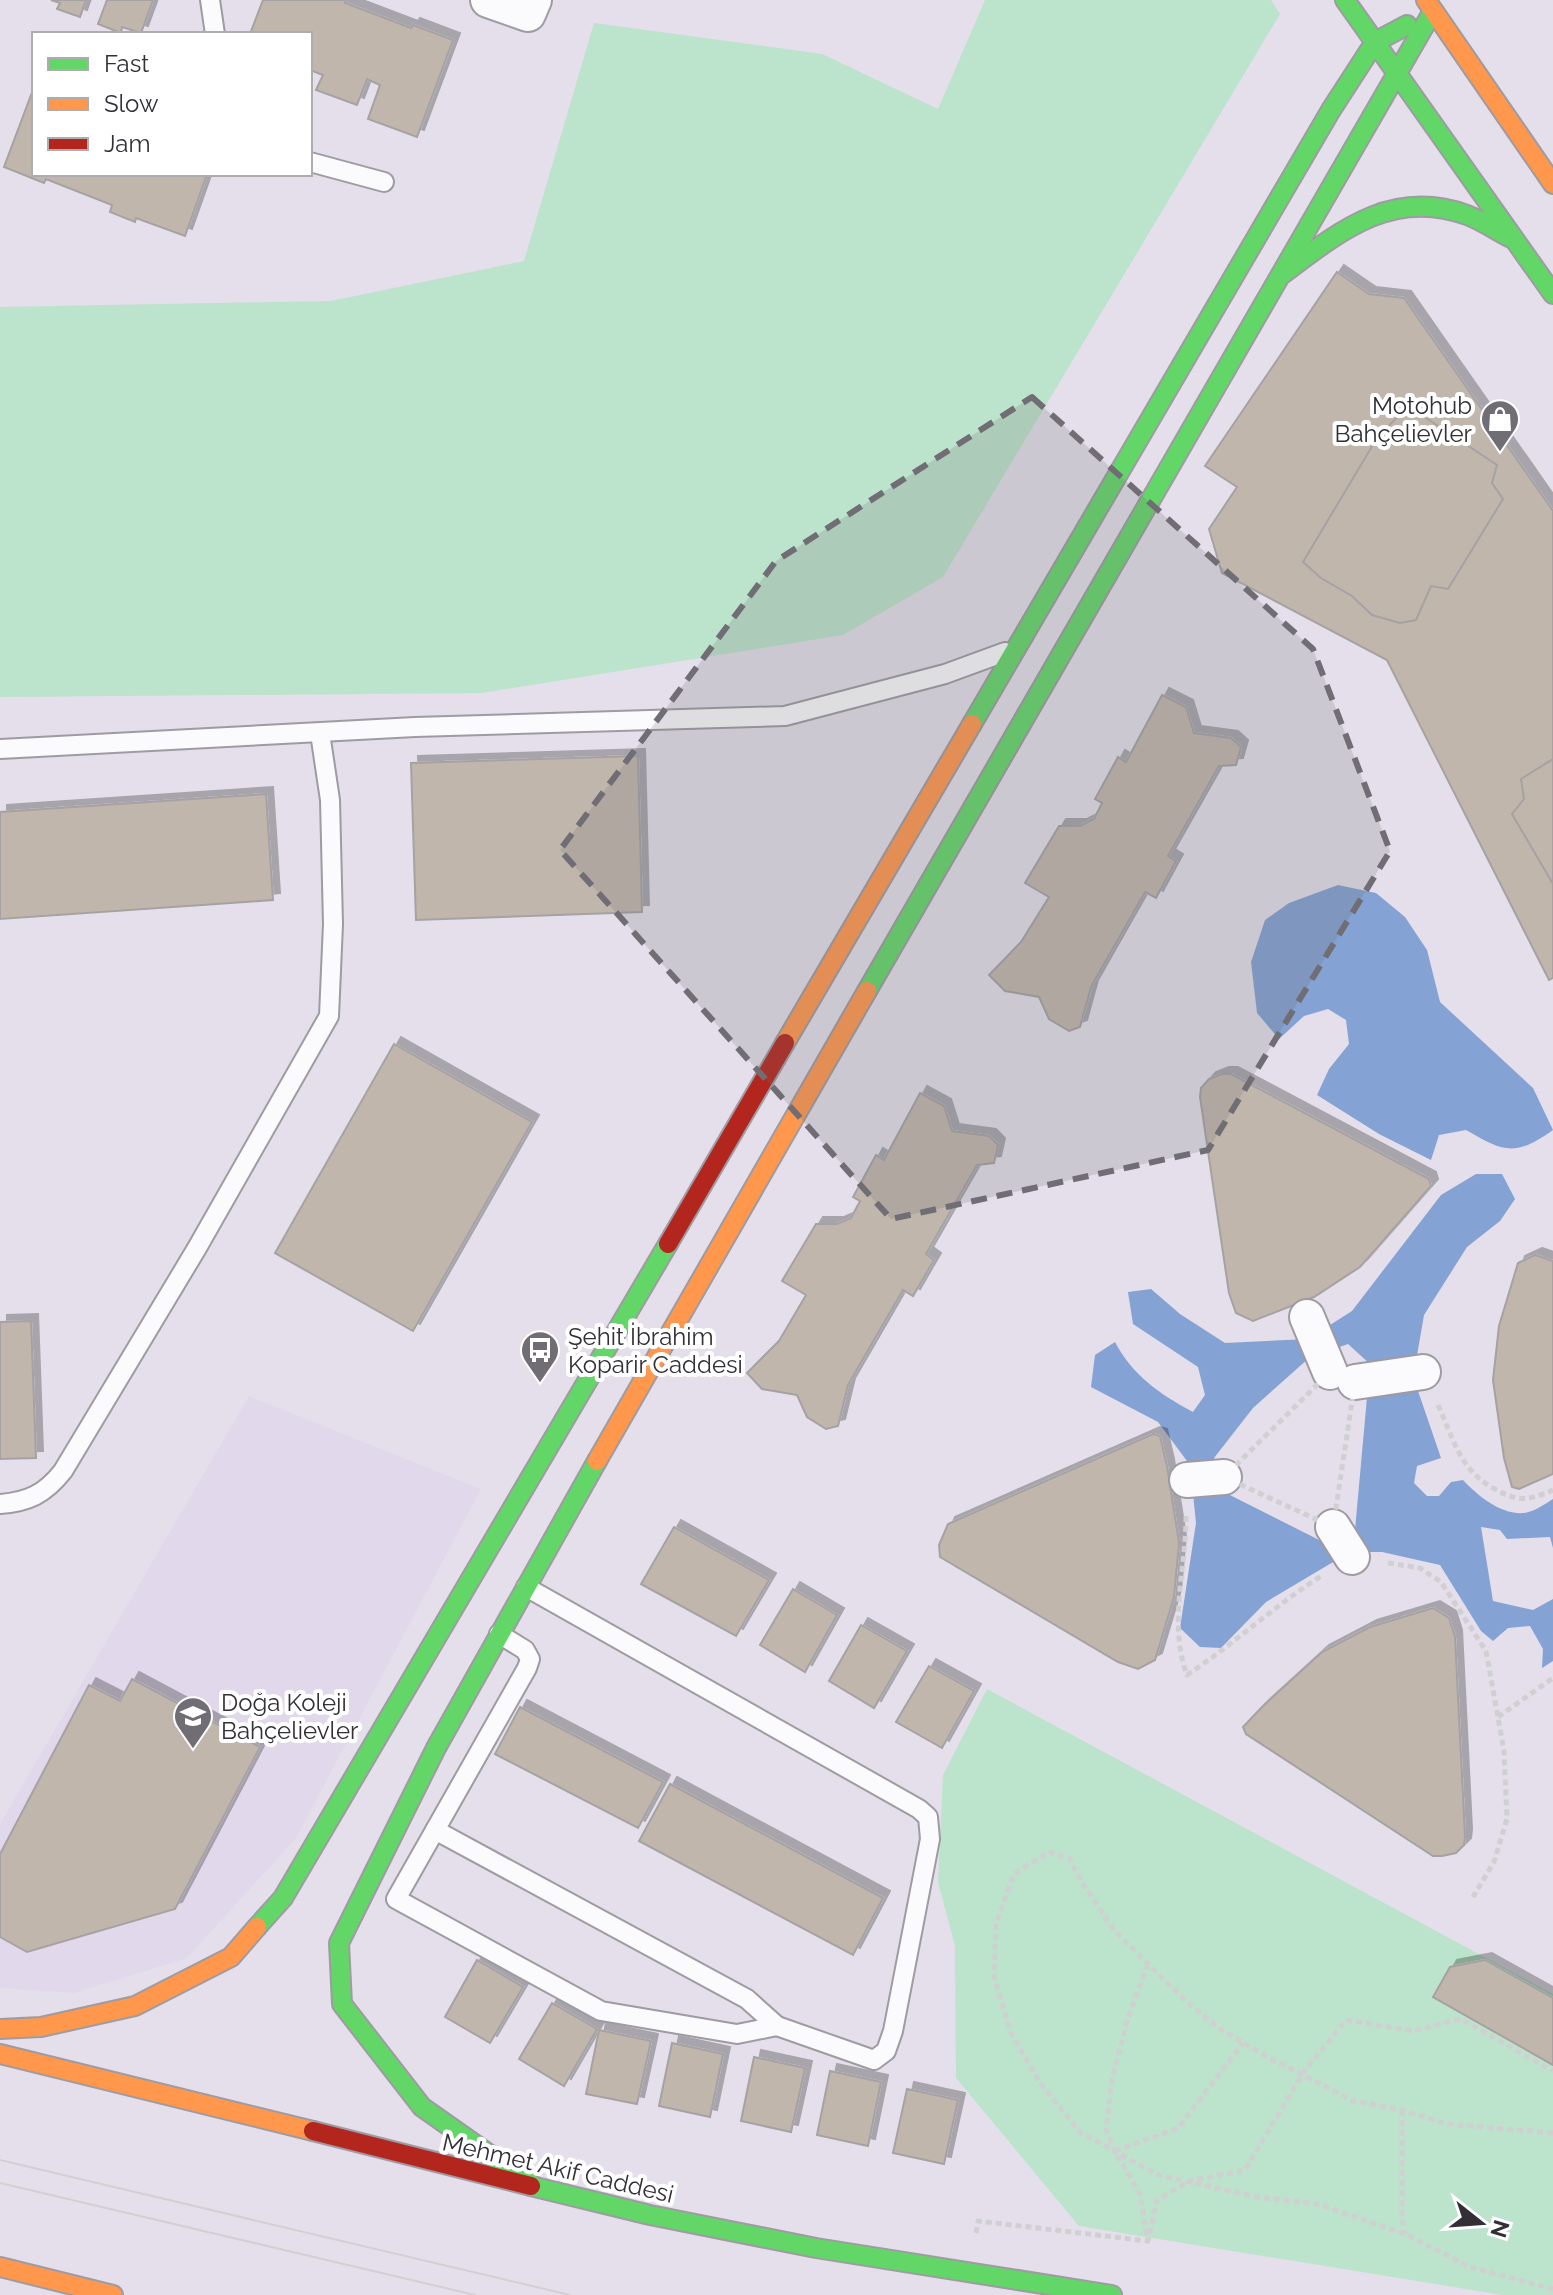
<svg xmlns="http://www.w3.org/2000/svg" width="1553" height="2295" viewBox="0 0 1553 2295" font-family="Raleway,sans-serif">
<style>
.built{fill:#e1d8ec}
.green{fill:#bce3cb}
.water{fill:#84a2d3;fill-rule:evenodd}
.building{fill:#c1b6ac;stroke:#a6a2a4;stroke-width:2;filter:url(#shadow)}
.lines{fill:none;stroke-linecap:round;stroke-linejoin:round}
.lane-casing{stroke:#9e9ba2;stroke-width:22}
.street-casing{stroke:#9e9ba2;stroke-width:38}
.fast-casing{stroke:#9e9ba2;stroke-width:22}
.slow-casing{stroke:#9e9ba2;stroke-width:22}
.jam-casing{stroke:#9e9ba2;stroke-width:22}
.path{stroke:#d0d0d2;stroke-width:5;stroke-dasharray:6 4;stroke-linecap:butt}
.lane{stroke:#fbfafc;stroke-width:18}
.street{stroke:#fbfafc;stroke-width:34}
.fast{stroke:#63d668;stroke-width:18}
.slow{stroke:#ff974d;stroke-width:18}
.jam{stroke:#b3261e;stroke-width:18}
.tram{stroke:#d1d1d3;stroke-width:2}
.marked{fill:#706d75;fill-opacity:0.2;stroke:#706d75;stroke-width:6;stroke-dasharray:16 10;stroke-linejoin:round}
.labels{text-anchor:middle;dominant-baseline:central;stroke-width:8;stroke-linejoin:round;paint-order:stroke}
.poi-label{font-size:24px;fill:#322f36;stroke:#fff;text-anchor:start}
.street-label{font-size:24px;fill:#322f36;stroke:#fff}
</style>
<defs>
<filter id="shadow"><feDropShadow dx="7" dy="-7" stdDeviation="0" flood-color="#0004"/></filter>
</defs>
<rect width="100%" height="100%" fill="#e4dfea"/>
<polygon class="built" points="249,1396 481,1489 296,1838 187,1958 74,1993 0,1988 0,1824"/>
<g class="green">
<polygon points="985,0 1271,0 1280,14 943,577 843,635 481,693 0,697 0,307 331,301 524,261 594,23 822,54 938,109"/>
<polygon points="987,1689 1553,1994 1553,2295 1503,2295 1079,2226 956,2078 955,1946 938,1882 943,1775"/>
</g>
<g class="water">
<path d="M1338,885L1376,893L1405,917L1427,950L1440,1002L1533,1088L1553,1130C1515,1157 1504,1152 1466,1130L1439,1135L1431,1160L1379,1134L1317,1095L1329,1069L1349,1044L1346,1020L1328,1009L1304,1016L1279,1039L1257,1013L1251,962L1265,920L1289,903Z"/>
<path d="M1476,1174H1502L1515,1199L1500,1221L1467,1247L1424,1315L1415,1367L1418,1391L1441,1458L1417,1466L1414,1483L1427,1496H1439L1451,1482L1463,1480C1478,1496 1501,1515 1524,1513C1534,1512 1545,1504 1553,1499V1548L1550,1537L1507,1539L1500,1530L1481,1527L1493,1601L1533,1610L1553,1599V1661L1542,1668L1543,1649L1530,1626L1508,1628L1493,1641L1481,1631L1440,1565L1382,1552H1350L1266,1602L1221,1648L1200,1647L1180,1628L1196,1523L1190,1465L1158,1422L1091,1387L1095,1355L1115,1342C1132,1375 1161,1395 1193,1412L1205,1395L1198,1367L1133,1324L1128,1292L1151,1289L1180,1314L1225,1343L1308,1339L1352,1311L1441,1195ZM1348,1344L1370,1364L1355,1530L1333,1547L1214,1487V1458L1253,1408L1309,1358Z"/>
</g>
<g class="building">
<polygon points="51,0 86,0 80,17 57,9 60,3"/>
<polygon points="107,0 153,0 141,33 122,27 121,33 98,24"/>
<polygon points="263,0 346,0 345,3 411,28 413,25 453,40 417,137 368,119 380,85 367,79 357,105 316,90 323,75 310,70 310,34 250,34"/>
<polygon points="34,87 34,174 207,174 185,236 136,218 135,222 110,212 112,205 46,179 44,183 4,167"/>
<polygon points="1337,272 1369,294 1404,298 1553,511 1553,978 1549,980 1387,660 1222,573 1209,529 1237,487 1205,466"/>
<polygon points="1408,406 1497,465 1492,483 1503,499 1448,589 1431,586 1416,620 1400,623 1372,615 1352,596 1321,578 1303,562 1377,438"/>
<polygon points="1162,695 1186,707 1194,733 1231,738 1241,747 1236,765 1219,766 1168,856 1176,861 1156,898 1145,892 1091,987 1080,1027 1069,1031 1049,1019 1039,997 1005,991 989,975 1021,942 1049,897 1025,883 1059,826 1080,826 1094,819 1102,803 1095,799 1118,757 1126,762"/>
<polygon points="638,756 642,912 416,920 411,763"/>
<polygon points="1553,759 1553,884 1512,814 1524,799 1521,779"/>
<polygon points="266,794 273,900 0,919 0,812"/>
<polygon points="394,1044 532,1122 413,1331 275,1253"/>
<polygon points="1222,1074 1231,1074 1429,1179 1431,1186 1360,1267 1314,1297 1253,1321 1236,1313 1229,1293 1200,1097 1201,1088 1209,1079"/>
<polygon points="920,1093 944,1106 952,1131 989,1136 998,1145 994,1163 977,1165 926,1254 934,1260 913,1296 903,1290 848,1385 838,1426 826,1429 807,1417 797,1395 762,1389 747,1373 779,1341 806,1295 782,1281 816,1224 837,1224 851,1218 860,1201 853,1197 876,1155 884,1160"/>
<polygon points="1535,1255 1553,1261 1553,1474 1519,1489 1512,1487 1504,1458 1493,1380 1499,1326 1518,1263"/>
<polygon points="31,1321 36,1458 0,1459 0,1322"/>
<polygon points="1153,1434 1160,1436 1167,1466 1179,1543 1174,1597 1155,1660 1138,1669 1118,1662 940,1557 939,1545 948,1524"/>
<polygon points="674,1527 769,1580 736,1636 641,1584"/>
<polygon points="793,1589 837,1615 805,1672 760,1645"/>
<polygon points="1433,1608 1449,1618 1455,1637 1465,1836 1464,1845 1456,1853 1442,1856 1433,1856 1246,1734 1243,1727 1264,1705 1322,1652 1370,1627"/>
<polygon points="861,1625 907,1651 874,1708 829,1681"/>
<polygon points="929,1666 974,1691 942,1748 896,1722"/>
<polygon points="132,1679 260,1747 175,1909 27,1952 0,1937 0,1854 89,1685 120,1701"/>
<polygon points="520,1707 663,1782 638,1828 495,1754"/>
<polygon points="670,1784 883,1898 853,1955 639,1841"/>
<polygon points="477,1960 523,1987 490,2043 445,2017"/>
<polygon points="1485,1960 1553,1998 1553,2065 1433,1997 1450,1967"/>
<polygon points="552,2003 597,2029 564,2086 519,2059"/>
<polygon points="599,2030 651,2041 637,2104 586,2094"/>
<polygon points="672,2043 723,2054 710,2117 659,2106"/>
<polygon points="754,2057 805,2068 791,2132 741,2121"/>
<polygon points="830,2071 881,2082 868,2146 817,2135"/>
<polygon points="907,2089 958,2100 944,2164 893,2153"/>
</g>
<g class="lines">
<g class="lane-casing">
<g id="lane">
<polyline points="210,0 215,34"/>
<polyline points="310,162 384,182"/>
<polyline points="0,749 415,727 785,716 945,674 1005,652"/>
<path d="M0,1504C28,1502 45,1494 63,1471L197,1248L329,1016L333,924L330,800L320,733"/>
<polyline points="499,1634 525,1650 530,1659 527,1668 396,1899 601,2011 737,2034 777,2026"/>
<polyline points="435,1830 747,1999 777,2026 874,2060 886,2051 893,2031 930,1839 928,1817 919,1809 526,1587"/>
</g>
</g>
<g class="street-casing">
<g id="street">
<polyline points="488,0 528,14 534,0"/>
<polyline points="1307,1317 1330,1372"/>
<polyline points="1355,1382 1423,1372"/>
<polyline points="1187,1480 1224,1477"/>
<polyline points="1333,1527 1352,1557"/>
</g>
</g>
<g class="fast-casing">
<g id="fast">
<polyline points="1345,0 1553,294"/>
<path d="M1284,273C1341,230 1393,188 1467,215C1483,221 1497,231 1511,238"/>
<polyline points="972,724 1331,110 1375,42 1407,25"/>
<polyline points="867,991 1433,11"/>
<polyline points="257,1927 283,1898 668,1244"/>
<polyline points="531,2186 650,2215 816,2248 1112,2295"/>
<polyline points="534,2186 422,2107 342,2004 339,1943 436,1748 597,1461"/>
</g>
</g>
<g class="slow-casing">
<g id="slow">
<polyline points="1426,0 1553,184"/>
<polyline points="785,1043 972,724"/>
<polyline points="597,1461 867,991"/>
<polyline points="0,2029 41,2027 135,2006 231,1957 257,1927"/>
<polyline points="0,2054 313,2131"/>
<polyline points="0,2267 113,2295"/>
</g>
</g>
<g class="jam-casing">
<g id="jam">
<polyline points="668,1244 785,1043"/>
<polyline points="313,2131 531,2186"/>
</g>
</g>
<g class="path">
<polygon points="1330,1372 1355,1382 1333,1527 1224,1477"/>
<path d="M1438,1405C1453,1438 1460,1470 1493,1488C1518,1502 1527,1501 1553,1490"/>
<path d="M1186,1516C1186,1570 1168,1623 1187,1675C1234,1644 1275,1605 1323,1575"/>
<polyline points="1388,1563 1420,1568 1441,1582 1486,1651 1504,1751 1507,1819 1494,1862 1473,1897"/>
<polyline points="1498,1717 1553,1678"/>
<polyline points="1148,1964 1128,2018 1112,2079 1106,2130 1115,2151 1140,2194 1148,2241 1157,2200 1190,2181 1245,2170 1303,2073 1346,2020 1413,2031 1461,2019 1553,2071"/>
<polyline points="1402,2110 1402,2218 1405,2234"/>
<polyline points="1553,2133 1447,2124 1402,2110 1354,2101 1269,2058 1220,2029 1187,2002 1148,1964 1114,1930 1083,1884 1069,1858 1049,1852 1014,1874 996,1924 994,1977 1011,2033 1040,2083 1080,2132 1158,2175 1257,2197 1317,2204 1405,2234 1470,2267 1553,2289"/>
<polyline points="1115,2151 1178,2128 1243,2043"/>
<polyline points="976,2233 978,2221 1148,2241"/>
</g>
<use href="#lane" class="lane"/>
<use href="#street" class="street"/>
<use href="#fast" class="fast"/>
<use href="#slow" class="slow"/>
<use href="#jam" class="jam"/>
<g class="tram">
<polyline points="0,2160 570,2295"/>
<polyline points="0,2183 475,2295"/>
</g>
</g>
<path class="marked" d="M1032,397L1313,649L1390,851L1208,1150L891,1219L560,850L776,561Z"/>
<defs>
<g id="shop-pin" transform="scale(2)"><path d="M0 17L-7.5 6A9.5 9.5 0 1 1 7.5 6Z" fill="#706d75" stroke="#fff"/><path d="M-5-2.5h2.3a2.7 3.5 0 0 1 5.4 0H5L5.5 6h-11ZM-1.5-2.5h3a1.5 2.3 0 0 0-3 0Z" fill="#fff"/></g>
<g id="bus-pin" transform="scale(2)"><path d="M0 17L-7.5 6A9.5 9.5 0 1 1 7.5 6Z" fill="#706d75" stroke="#fff"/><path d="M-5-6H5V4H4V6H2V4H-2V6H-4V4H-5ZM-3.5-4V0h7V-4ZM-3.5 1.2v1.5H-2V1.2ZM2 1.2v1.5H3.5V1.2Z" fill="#fff"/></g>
<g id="school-pin" transform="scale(2)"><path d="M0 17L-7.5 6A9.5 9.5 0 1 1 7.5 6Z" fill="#706d75" stroke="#fff"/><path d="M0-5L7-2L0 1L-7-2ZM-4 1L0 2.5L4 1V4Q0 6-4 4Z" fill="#fff"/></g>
</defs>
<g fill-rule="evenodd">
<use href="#shop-pin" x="1500" y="419"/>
<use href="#bus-pin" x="540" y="1350"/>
<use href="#school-pin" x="193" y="1716"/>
</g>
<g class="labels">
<g class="poi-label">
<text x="1472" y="405" text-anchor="end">Motohub<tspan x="1472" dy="28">Bahçelievler</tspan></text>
<text x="568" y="1336">Şehit İbrahim<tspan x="568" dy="28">Koparir Caddesi</tspan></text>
<text x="221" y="1702">Doğa Koleji<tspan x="221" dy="28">Bahçelievler</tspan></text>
</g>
<g class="street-label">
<text transform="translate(558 2168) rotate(13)">Mehmet Akif Caddesi</text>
</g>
</g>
<rect x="32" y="32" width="280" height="144" fill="#ffffff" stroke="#adacaf" stroke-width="2"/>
<rect x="48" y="58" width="40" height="12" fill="#63d668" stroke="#adacaf" stroke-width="2"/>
<text x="104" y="72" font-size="24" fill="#322f36">Fast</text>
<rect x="48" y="98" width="40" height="12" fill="#ff974d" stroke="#adacaf" stroke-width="2"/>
<text x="104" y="112" font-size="24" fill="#322f36">Slow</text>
<rect x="48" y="138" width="40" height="12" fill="#b3261e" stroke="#adacaf" stroke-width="2"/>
<text x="104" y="152" font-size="24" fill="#322f36">Jam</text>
<g transform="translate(1481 2223) rotate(107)" stroke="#ffffff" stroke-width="6" paint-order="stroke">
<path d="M0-6L14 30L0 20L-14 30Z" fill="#322f36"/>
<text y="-12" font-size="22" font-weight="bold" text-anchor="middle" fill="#322f36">N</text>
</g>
</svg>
